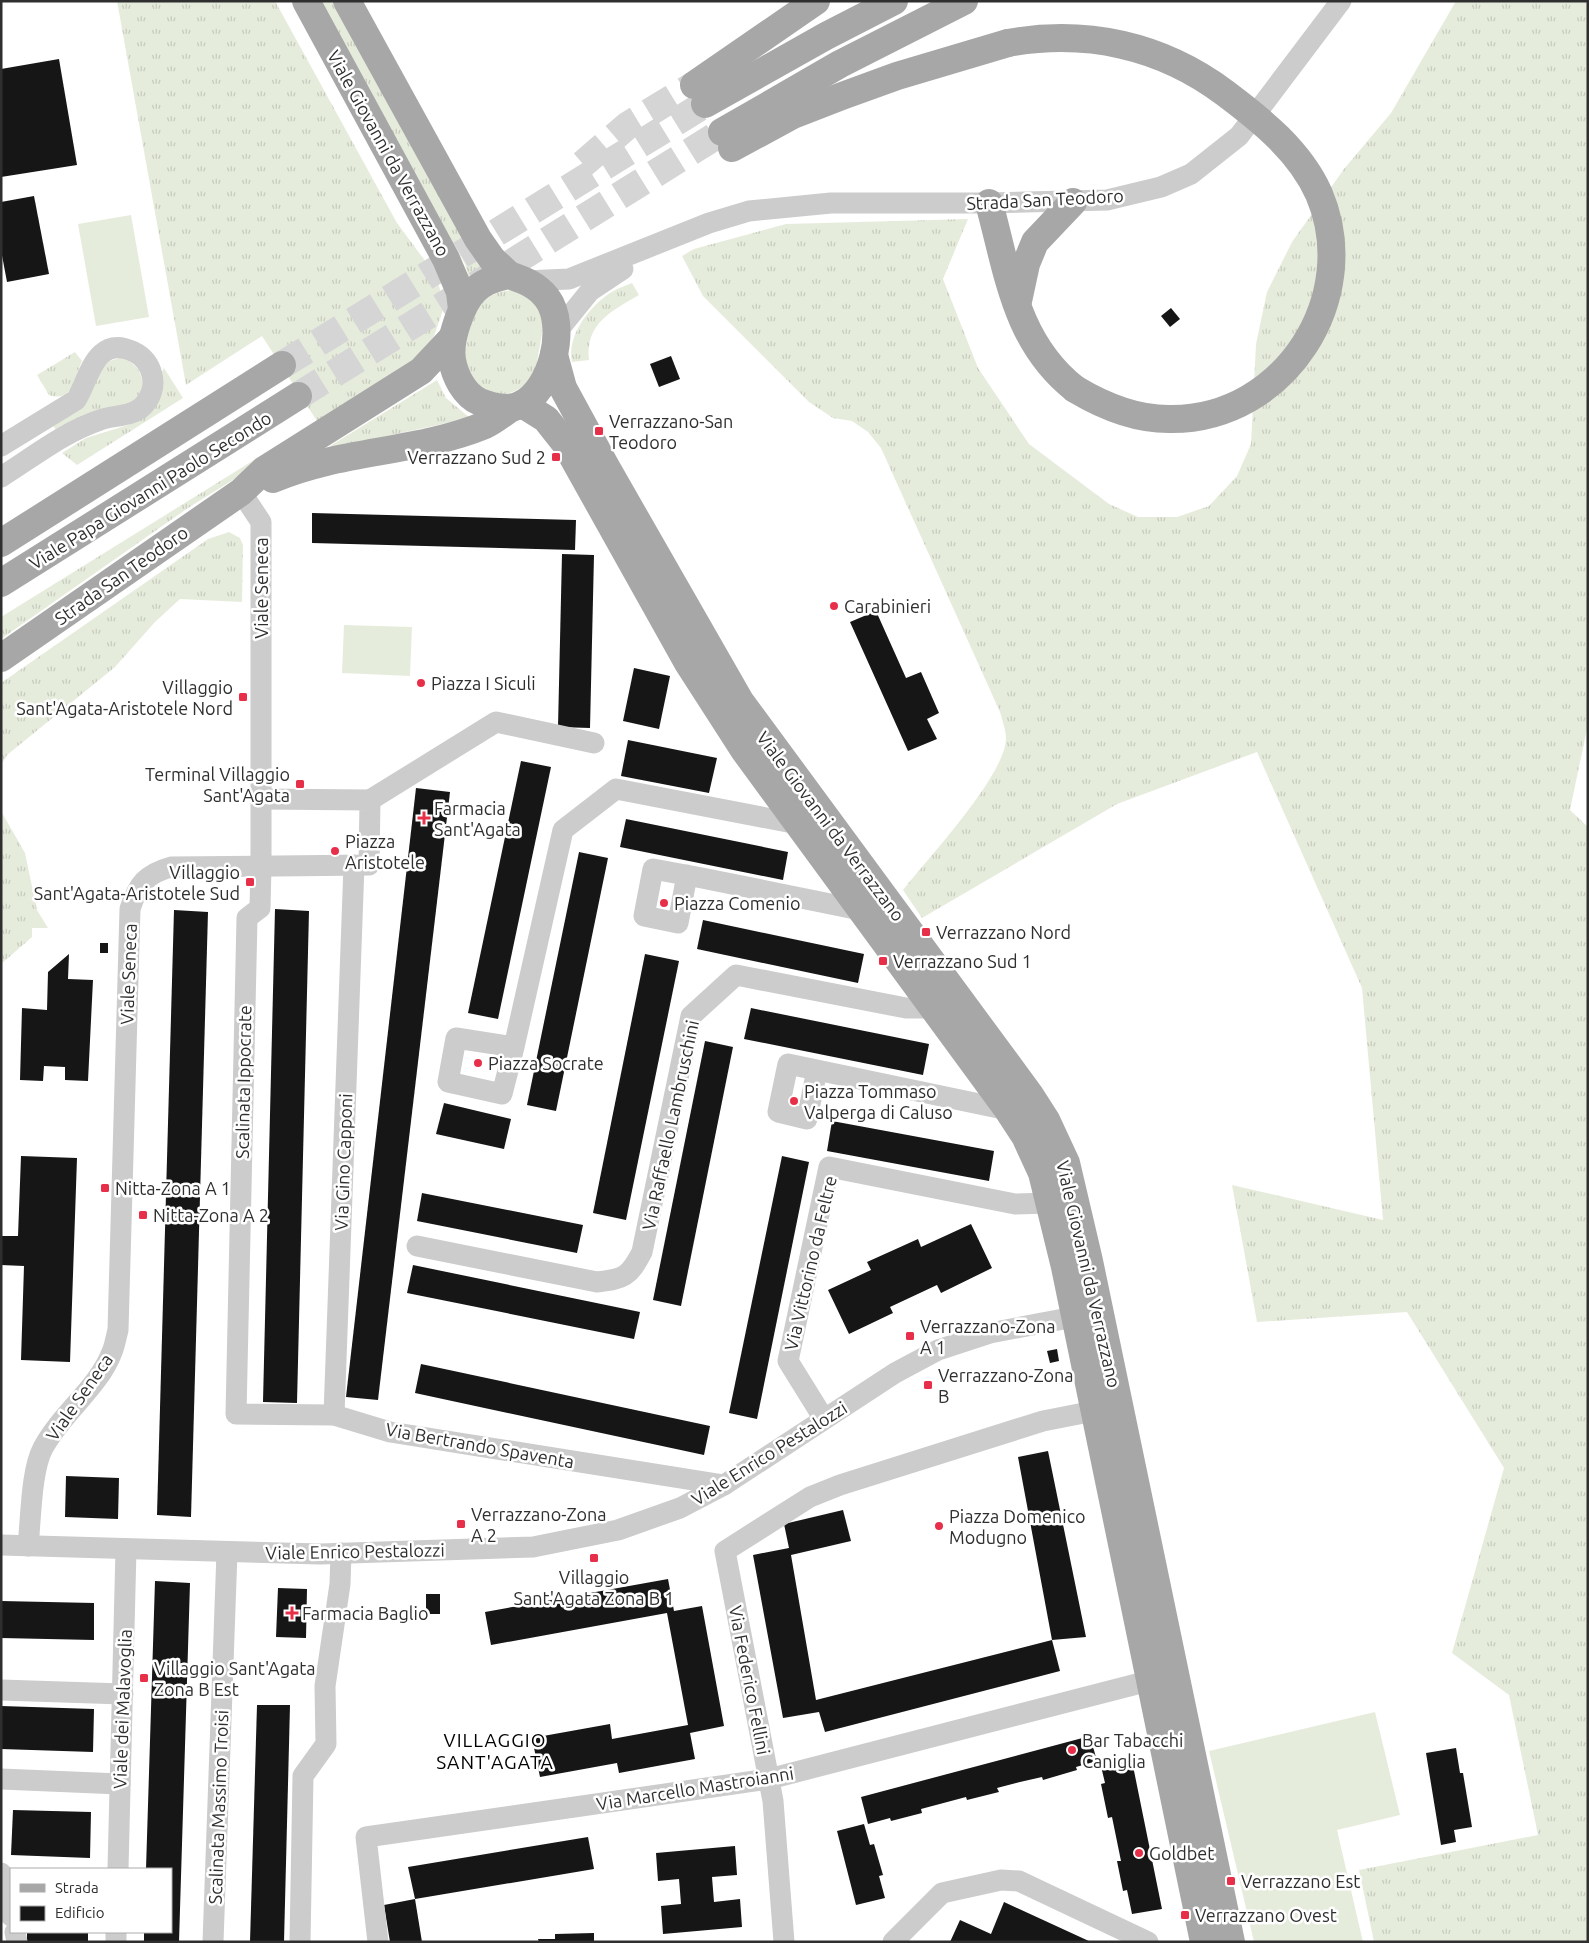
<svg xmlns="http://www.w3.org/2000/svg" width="1589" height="1943" viewBox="0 0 1589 1943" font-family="Ubuntu,sans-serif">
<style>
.grass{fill:url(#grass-tufts)}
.pitch{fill:#e6ecdc}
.building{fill:#161616}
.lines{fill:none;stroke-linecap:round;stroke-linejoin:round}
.major-tunnel{stroke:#d5d5d5;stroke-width:28;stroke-dasharray:28 14;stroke-linecap:butt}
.minor{stroke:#ccc;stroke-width:21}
.major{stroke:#a7a7a7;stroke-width:28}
.major-bridge{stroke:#a7a7a7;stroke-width:28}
.poi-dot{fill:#e72f49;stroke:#fff;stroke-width:2}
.labels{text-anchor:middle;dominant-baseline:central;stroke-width:5;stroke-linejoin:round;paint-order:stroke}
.street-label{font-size:18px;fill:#2f2f2f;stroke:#fff}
.poi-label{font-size:18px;fill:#2f2f2f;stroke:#fff;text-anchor:start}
.neighbourhood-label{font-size:19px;letter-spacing:1px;fill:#000;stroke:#fff}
</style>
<defs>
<pattern id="grass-tufts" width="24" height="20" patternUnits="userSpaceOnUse" patternTransform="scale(1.25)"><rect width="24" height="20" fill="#e6ecdc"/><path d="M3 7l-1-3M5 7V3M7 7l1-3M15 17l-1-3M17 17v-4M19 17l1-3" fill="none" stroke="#c6cbbd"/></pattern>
</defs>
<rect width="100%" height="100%" fill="#fff"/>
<g class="grass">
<polygon points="117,1 275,1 397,223 437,277 444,307 434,336 413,367 188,508 1,639 1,617 317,421 262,336 186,385"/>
<polygon points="320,1 334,1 486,268 469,279 465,264 407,163"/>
<path d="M1456,1H1588V724L1570,810L1588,827V1942H1374L1359,1870L1538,1835L1509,1695L1452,1653L1504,1468L1407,1312L1257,1322L1232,1185L1383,1220L1362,988L1257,752L1117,804L922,918L903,890C928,858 1006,775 1006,738C1006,730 1002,720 1000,712L881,448L868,432L852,421L833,418L809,402L703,296L682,256L694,249L786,224L968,219L943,279L978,368L1029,444L1109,504L1138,517H1177L1209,506L1237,476L1251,444L1256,344L1267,292L1292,242L1344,169L1391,113Z"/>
<path d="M632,283L639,295C612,311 585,323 589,360L572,362C567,336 587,310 607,295C614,290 624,286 632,283Z"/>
<path d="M513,290C524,296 537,302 542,315C545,325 541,336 540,346C538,353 538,362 535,369C526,394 499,401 479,386C470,379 465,366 465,355C470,322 473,293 513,290Z"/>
<path d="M75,352L82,361C74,378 73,403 49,395L37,375Z"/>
<path d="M120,358C137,363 140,370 144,387L135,402L58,432L53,426L109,361Z"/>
<polygon points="164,368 183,398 77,465 62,453 86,438 131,424"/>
<polygon points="437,380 446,398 470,418 332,448 330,446"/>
<polygon points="229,532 240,538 243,545 242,602 180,599 155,622 115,667 7,755 1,765 1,683 208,539"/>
<polygon points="1,811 25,853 37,910 48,928 32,928 32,937 1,964"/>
</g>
<g class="pitch">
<polygon points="131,215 149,317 96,326 78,224"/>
<polygon points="344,625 412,627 410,676 342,673"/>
<polygon points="1375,1712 1400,1815 1337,1830 1363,1942 1254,1942 1209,1751"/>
</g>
<g class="building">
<polygon points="59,59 77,165 1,177 1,69"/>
<polygon points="34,196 49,274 7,282 1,250 1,202"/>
<polygon points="1171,308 1180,319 1170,327 1161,316"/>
<polygon points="671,356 680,379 659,387 650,364"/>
<polygon points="312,513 576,520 575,550 312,543"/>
<polygon points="562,554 594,555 590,728 558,727"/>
<polygon points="876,611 906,678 921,672 939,713 927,719 937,739 908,751 850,622"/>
<polygon points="634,668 670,676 659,729 623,721"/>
<polygon points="628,740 717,758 709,793 621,776"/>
<polygon points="521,761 551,767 498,1019 468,1013"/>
<polygon points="416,788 450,792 378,1400 346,1397"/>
<polygon points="626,819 788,852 783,880 620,847"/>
<polygon points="579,852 608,858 556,1111 527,1105"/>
<polygon points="275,909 309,911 297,1403 263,1402"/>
<polygon points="174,910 208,912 191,1517 157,1515"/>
<polygon points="703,920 864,954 858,983 697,949"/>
<rect x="100" y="943" width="8" height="10"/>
<polygon points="69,954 68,979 93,980 88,1081 65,1080 65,1067 44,1066 43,1081 20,1080 22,1008 47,1010 48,972"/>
<polygon points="645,954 679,961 626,1220 593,1213"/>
<polygon points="751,1008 929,1044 923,1075 744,1039"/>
<polygon points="705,1041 733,1047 681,1306 653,1300"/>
<polygon points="444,1103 511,1119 504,1149 436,1134"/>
<polygon points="832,1121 994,1151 989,1181 827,1151"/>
<polygon points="21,1156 77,1158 70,1362 21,1360 24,1266 1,1265 1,1236 18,1236"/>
<polygon points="782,1156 809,1162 757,1419 729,1413"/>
<polygon points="422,1193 583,1225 577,1253 417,1221"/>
<polygon points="971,1224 992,1268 941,1293 937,1285 890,1307 893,1313 849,1334 828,1290 871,1270 867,1262 918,1239 921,1247"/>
<polygon points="413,1265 640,1312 634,1339 407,1293"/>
<polygon points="1057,1349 1059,1361 1050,1363 1047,1351"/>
<polygon points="421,1364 710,1426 704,1455 415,1393"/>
<polygon points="1048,1451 1086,1637 1052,1640 1060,1671 825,1732 819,1712 783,1718 753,1555 789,1548 784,1524 843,1510 851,1541 791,1555 816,1700 1052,1640 1018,1457"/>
<polygon points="66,1476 119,1478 118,1519 65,1517"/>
<polygon points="668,1579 674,1611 702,1606 724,1726 690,1733 695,1759 619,1773 617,1763 540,1777 532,1738 610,1724 612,1739 688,1725 667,1613 491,1645 485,1612"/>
<polygon points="155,1581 190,1583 179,1942 144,1942 144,1932 171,1932 171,1869 146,1869"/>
<polygon points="278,1588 307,1589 306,1638 276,1637"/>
<rect x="426" y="1594" width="14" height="20"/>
<polygon points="1,1601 94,1603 94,1640 1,1638"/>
<polygon points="257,1705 290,1705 284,1942 250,1942"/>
<polygon points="1,1706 94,1709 93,1752 1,1749"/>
<polygon points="1090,1736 1097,1761 1076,1767 1077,1770 1043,1780 1042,1777 1020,1782 997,1788 999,1792 967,1800 966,1797 921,1809 922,1813 891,1821 890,1818 868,1824 861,1797"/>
<polygon points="1456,1748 1460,1773 1463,1773 1472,1827 1454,1830 1456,1842 1441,1845 1426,1753"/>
<polygon points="1131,1756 1162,1909 1132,1914 1127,1890 1123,1891 1117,1861 1121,1861 1112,1817 1108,1818 1101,1784 1105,1783 1100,1762"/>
<polygon points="13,1810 91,1812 90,1858 11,1855"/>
<polygon points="864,1824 870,1845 874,1844 883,1875 879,1876 885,1898 856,1905 837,1831"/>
<polygon points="588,1837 594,1869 415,1899 408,1867"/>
<polygon points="735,1846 737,1875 712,1877 714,1902 740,1899 742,1927 663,1934 661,1906 681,1904 679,1879 658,1881 656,1853"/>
<polygon points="415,1899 422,1942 390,1942 384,1905"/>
<polygon points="1004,1902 1091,1942 950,1942 960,1920 991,1934"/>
<rect x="27" y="1932" width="61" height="10"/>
<polygon points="594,1933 594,1942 539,1942 538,1939 555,1939 555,1934"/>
</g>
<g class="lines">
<g class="major-tunnel">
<polyline points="583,164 627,126 694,85"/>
<polyline points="282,365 705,104"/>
<polyline points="298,396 722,132"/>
</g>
<g class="minor">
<polyline points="525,281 569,279 709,223 749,211 831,203 989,203 1107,200 1161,187 1191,174 1239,136 1341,1"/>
<polyline points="556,333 590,291 623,269"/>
<path d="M1,446L76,400C89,380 95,333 134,352C143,356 150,365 152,375C155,386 151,398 143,406C132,417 114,415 100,420C64,432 33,457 1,477"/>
<polyline points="241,492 261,522 261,866 260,908 247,918 236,1414 334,1415 390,1432 724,1485"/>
<polyline points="370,800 496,722 594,743"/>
<polyline points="687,875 678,923 644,916 653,869 702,878 860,910"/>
<polyline points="514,1047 502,1094 448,1082 456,1038 514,1047 563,830 616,789 798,824"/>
<polyline points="817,1070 807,1119 778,1112 788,1064 1008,1110"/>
<path d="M417,1246L597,1282C624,1279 629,1277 642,1252L691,1016L736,975L906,1008H934"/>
<polyline points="334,1415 354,865"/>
<polyline points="824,1419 788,1361 829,1167 1015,1204 1049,1203"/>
<polyline points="1,1545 320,1554 533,1547 618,1530 680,1508 724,1485 895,1373 938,1350 990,1333 1090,1314"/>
<path d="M28,1546C31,1519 31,1470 43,1448C61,1414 99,1387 112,1352C115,1345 116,1337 118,1330L130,909C138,884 146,874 171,867L369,865L370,800L260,799"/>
<polyline points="1,1690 123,1694"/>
<polyline points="1,1779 120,1784"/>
<polyline points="118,1869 126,1549"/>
<polyline points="1,1873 11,1916"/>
<polyline points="15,1932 17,1942"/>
<polyline points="116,1942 116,1932"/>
<polyline points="213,1942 227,1552"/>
<polyline points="300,1942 303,1776 326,1744 325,1686 340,1584 341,1553"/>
<polyline points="378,1942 366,1837 769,1779 1164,1677"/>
<polyline points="784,1942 773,1801 725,1551 810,1497 840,1485 1043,1421 1094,1411"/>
<polyline points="893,1942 942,1893 1001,1880 1019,1881 1148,1942"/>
</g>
<g class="major">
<polyline points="306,1 446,259 460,292 462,309"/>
<polyline points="347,1 478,239 492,259 509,275"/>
<polyline points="694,85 816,1"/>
<polyline points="705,104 826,36 894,1"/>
<polyline points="722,132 840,64 964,1"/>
<polyline points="732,148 793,115 842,96 897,76 1008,43"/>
<path d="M989,203C1008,272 1015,342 1075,389"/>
<path d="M509,275C524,280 537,285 547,298C568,326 552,391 520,405C507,411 493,407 480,402C464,395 455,376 452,360C450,346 453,335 457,323C467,293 478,281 509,275Z"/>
<polyline points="1018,301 1026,264 1035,242 1073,202"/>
<polyline points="554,355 563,388 606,467 740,701 1030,1095 1046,1120 1066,1163 1089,1261 1231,1942"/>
<polyline points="522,404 546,419 565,443 688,663 744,750 1008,1110 1025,1136 1042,1173 1065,1267 1204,1942"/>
<path d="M273,479C340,450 417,453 485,425C494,421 502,414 511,408"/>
<polyline points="1,543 282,365"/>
<polyline points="1,583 298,396"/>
<polyline points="1,658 241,492 264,470 421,371 452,338"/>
</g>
<path class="major-bridge" d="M1008,43C1086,29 1161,45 1225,93C1261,120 1300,151 1319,194C1363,297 1285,419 1172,419C1137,420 1105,407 1075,389"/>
</g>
<g class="poi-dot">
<rect x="594" y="426" width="10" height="10" rx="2.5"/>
<rect x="551" y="452" width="10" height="10" rx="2.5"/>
<circle cx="834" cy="606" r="5"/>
<circle cx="421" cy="683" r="5"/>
<rect x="238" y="692" width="10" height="10" rx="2.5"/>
<rect x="295" y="779" width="10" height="10" rx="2.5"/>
<path d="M421.5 810.5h5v5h5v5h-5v5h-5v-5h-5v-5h5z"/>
<circle cx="335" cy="851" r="5"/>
<rect x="245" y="877" width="10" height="10" rx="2.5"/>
<circle cx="664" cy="903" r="5"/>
<rect x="921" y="927" width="10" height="10" rx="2.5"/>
<rect x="878" y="956" width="10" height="10" rx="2.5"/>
<circle cx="478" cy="1063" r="5"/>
<circle cx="794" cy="1101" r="5"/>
<rect x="100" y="1183" width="10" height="10" rx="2.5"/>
<rect x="138" y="1210" width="10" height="10" rx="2.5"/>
<rect x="905" y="1331" width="10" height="10" rx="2.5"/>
<rect x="923" y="1380" width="10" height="10" rx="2.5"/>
<rect x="456" y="1519" width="10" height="10" rx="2.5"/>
<circle cx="939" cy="1526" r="5"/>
<rect x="589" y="1553" width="10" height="10" rx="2.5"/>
<path d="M289.5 1605.5h5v5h5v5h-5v5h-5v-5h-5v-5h5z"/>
<rect x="139" y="1673" width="10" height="10" rx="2.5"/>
<circle cx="1072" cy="1750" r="5"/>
<circle cx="1139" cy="1853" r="5"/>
<rect x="1226" y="1876" width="10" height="10" rx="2.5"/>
<rect x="1180" y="1910" width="10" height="10" rx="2.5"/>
</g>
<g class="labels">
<g class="street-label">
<text transform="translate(389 153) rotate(61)">Viale Giovanni da Verrazzano</text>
<text transform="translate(1045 199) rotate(-3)">Strada San Teodoro</text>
<text transform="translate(150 490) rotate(-32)">Viale Papa Giovanni Paolo Secondo</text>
<text transform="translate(121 575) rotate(-35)">Strada San Teodoro</text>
<text transform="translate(261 588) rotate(-90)">Viale Seneca</text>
<text transform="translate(831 826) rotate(53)">Viale Giovanni da Verrazzano</text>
<text transform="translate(128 974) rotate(-88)">Viale Seneca</text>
<text transform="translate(243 1082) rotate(-89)">Scalinata Ippocrate</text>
<text transform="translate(670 1125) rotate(-78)">Via Raffaello Lambruschini</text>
<text transform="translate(343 1162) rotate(-88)">Via Gino Capponi</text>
<text transform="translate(810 1263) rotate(-77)">Via Vittorino da Feltre</text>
<text transform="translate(1089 1274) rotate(77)">Viale Giovanni da Verrazzano</text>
<text transform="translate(79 1397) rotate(-55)">Viale Seneca</text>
<text transform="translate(480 1445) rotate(10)">Via Bertrando Spaventa</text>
<text transform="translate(769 1453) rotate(-32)">Viale Enrico Pestalozzi</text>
<text transform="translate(355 1551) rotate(-1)">Viale Enrico Pestalozzi</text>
<text transform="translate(750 1680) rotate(79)">Via Federico Fellini</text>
<text transform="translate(122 1709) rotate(-88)">Viale dei Malavoglia</text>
<text transform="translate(695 1788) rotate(-9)">Via Marcello Mastroianni</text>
<text transform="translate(218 1807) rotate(-88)">Scalinata Massimo Troisi</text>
</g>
<g class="poi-label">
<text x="609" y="421">Verrazzano-San<tspan x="609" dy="21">Teodoro</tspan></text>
<text x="546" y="457" text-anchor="end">Verrazzano Sud 2</text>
<text x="844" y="606">Carabinieri</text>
<text x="431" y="683">Piazza I Siculi</text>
<text x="233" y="687" text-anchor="end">Villaggio<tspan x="233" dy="21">Sant'Agata-Aristotele Nord</tspan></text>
<text x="290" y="774" text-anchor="end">Terminal Villaggio<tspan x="290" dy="21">Sant'Agata</tspan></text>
<text x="434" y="808">Farmacia<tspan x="434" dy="21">Sant'Agata</tspan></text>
<text x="345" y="841">Piazza<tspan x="345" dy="21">Aristotele</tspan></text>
<text x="240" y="872" text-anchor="end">Villaggio<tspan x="240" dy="21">Sant'Agata-Aristotele Sud</tspan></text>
<text x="674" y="903">Piazza Comenio</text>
<text x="936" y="932">Verrazzano Nord</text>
<text x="893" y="961">Verrazzano Sud 1</text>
<text x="488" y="1063">Piazza Socrate</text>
<text x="804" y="1091">Piazza Tommaso<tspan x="804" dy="21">Valperga di Caluso</tspan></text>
<text x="115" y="1188">Nitta-Zona A 1</text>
<text x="153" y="1215">Nitta-Zona A 2</text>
<text x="920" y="1326">Verrazzano-Zona<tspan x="920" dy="21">A 1</tspan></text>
<text x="938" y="1375">Verrazzano-Zona<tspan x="938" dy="21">B</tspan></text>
<text x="471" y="1514">Verrazzano-Zona<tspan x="471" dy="21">A 2</tspan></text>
<text x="949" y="1516">Piazza Domenico<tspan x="949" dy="21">Modugno</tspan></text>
<text x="594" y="1577" text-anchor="middle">Villaggio<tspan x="594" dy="21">Sant'Agata Zona B 1</tspan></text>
<text x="302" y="1613">Farmacia Baglio</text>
<text x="154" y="1668">Villaggio Sant'Agata<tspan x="154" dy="21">Zona B Est</tspan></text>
<text x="1082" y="1740">Bar Tabacchi<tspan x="1082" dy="21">Caniglia</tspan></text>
<text x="1149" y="1853">Goldbet</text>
<text x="1241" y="1881">Verrazzano Est</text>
<text x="1195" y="1915">Verrazzano Ovest</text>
</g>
<g class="neighbourhood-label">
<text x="495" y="1740">VILLAGGIO<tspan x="495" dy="22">SANT'AGATA</tspan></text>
</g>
</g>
<rect width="1589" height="1943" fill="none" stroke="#2f2f2f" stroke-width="5"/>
<rect x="10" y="1868" width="162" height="65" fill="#ffffff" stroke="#acacac"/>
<rect x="20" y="1884" width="25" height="8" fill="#a7a7a7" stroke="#acacac"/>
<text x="55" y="1893" font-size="15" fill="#2f2f2f">Strada</text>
<rect x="20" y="1906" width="25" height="15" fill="#161616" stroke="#acacac"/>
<text x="55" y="1918" font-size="15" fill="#2f2f2f">Edificio</text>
</svg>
